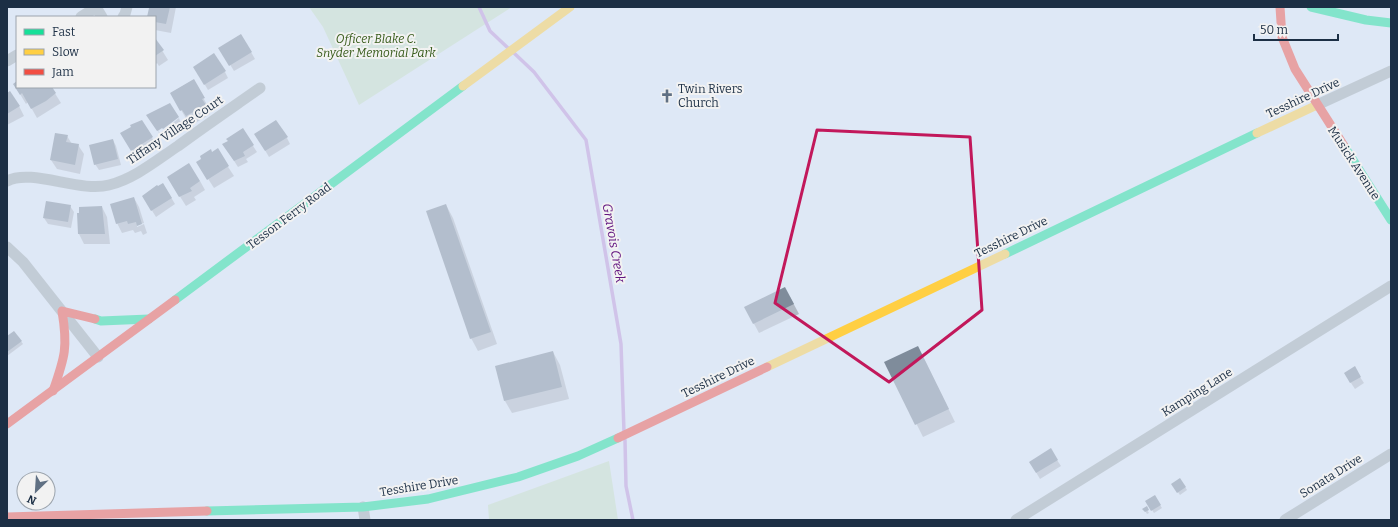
<svg xmlns="http://www.w3.org/2000/svg" width="1398" height="527" viewBox="0 0 1398 527" font-family="Bitter,serif">
<style>
.green{fill:#c8e1c5}
.shadow{fill:#0003}
.lines{fill:none;stroke-linecap:round;stroke-linejoin:round}
.stream{stroke:#be98d9;stroke-width:3.5}
.building{fill:#7f8c9b}
.street{stroke:#a1acb0;stroke-width:11}
.fast{stroke:#16e098;stroke-width:9}
.slow{stroke:#ffcf43;stroke-width:9}
.jam{stroke:#f24e42;stroke-width:9}
.marked{fill:none;stroke:#c2185b;stroke-width:3;stroke-linejoin:round}
.labels{text-anchor:middle;dominant-baseline:central;stroke-width:4;stroke-linejoin:round;paint-order:stroke}
.park-label{font-size:12px;font-style:italic;fill:#365a19;stroke:#f2f2f2}
.poi-label{font-size:12px;fill:#1c2f45;stroke:#f2f2f2;text-anchor:start}
.street-label{font-size:12px;fill:#1c2f45;stroke:#f2f2f2}
.water-label{font-size:13px;font-style:italic;fill:#631680;stroke:#f2f2f2}
</style>
<rect width="100%" height="100%" fill="#dee8f5"/>
<g class="green">
<polygon points="309,7 512,7 359,105 323,27"/>
<polygon points="609,461 618,520 489,520 488,505"/>
</g>
<g class="shadow">
<polygon points="153,7 176,7 171,33 155,30 155,17 148,17"/>
<polygon points="241,35 255,59 234,71 220,48"/>
<polygon points="155,39 168,60 159,66 157,63 155,65"/>
<polygon points="225,72 228,78 208,90 198,73"/>
<polygon points="193,80 209,108 207,109 210,114 192,125 188,118 187,120 171,93"/>
<polygon points="17,83 17,87 51,87 61,103 37,118 28,102 26,104 14,84"/>
<polygon points="7,94 19,106 24,116 7,125"/>
<polygon points="177,117 158,131 160,133 179,118 181,124 167,135 166,133 161,136 151,121"/>
<polygon points="141,121 156,144 136,157 122,134"/>
<polygon points="242,129 257,152 246,159 248,162 238,167 227,150 229,141"/>
<polygon points="67,136 72,144 78,145 84,154 80,174 57,169 51,160"/>
<polygon points="287,138 290,144 269,157 259,140"/>
<polygon points="113,140 116,146 121,165 99,170 95,164"/>
<polygon points="217,150 234,176 214,188 203,171 212,153"/>
<polygon points="200,181 205,190 194,197 196,200 186,206 174,187"/>
<polygon points="163,184 175,204 156,217 143,196 156,186 158,187"/>
<polygon points="134,198 139,207 144,223 137,225 137,227 144,224 147,233 143,235 141,231 135,233 133,230 122,233 117,223"/>
<polygon points="446,205 453,218 497,344 478,351 471,338"/>
<polygon points="70,206 74,212 71,228 48,224 44,218"/>
<polygon points="102,207 107,217 110,244 84,244 79,234 78,214"/>
<polygon points="790,297 799,314 759,333 745,307"/>
<polygon points="14,332 23,344 7,356 7,338"/>
<polygon points="918,347 955,422 923,437 886,363"/>
<polygon points="553,352 560,365 569,399 512,413 505,401 496,367"/>
<polygon points="1354,368 1364,383 1355,389 1349,380"/>
<polygon points="1057,460 1061,466 1040,479 1030,462"/>
<polygon points="1180,479 1187,490 1180,495 1172,484"/>
<polygon points="1154,496 1162,508 1154,513 1146,501"/>
<polygon points="1146,508 1149,513 1147,514 1144,509"/>
</g>
<g class="lines">
<g class="stream">
<polyline points="479,7 490,31 508,48"/>
<polyline points="514,53 534,72 586,140 621,344 624,432"/>
<polyline points="625,440 626,486 633,520"/>
</g>
</g>
<g class="building">
<polygon points="152,7 170,7 166,24 155,22 155,17 147,17 149,8"/>
<polygon points="241,34 252,52 229,66 218,48"/>
<polygon points="155,38 164,50 155,56"/>
<polygon points="214,53 226,71 204,85 193,67"/>
<polygon points="194,79 205,98 202,99 206,105 186,116 182,110 180,111 170,93"/>
<polygon points="17,81 17,87 52,87 56,93 46,101 31,109 22,93 20,95 13,84"/>
<polygon points="10,91 20,106 7,114 7,93"/>
<polygon points="170,103 179,117 163,129 162,128 157,131 146,115"/>
<polygon points="142,120 153,137 131,151 120,133 131,127 130,125"/>
<polygon points="276,120 288,137 265,151 254,134"/>
<polygon points="243,128 254,145 243,152 245,156 234,161 222,144 228,141 226,139"/>
<polygon points="55,133 68,135 66,142 79,144 75,165 50,160"/>
<polygon points="113,139 118,159 94,165 89,145"/>
<polygon points="218,148 229,166 207,180 196,162 201,159 200,156 211,149 212,152"/>
<polygon points="189,163 200,181 190,188 192,191 179,197 167,177"/>
<polygon points="163,183 172,198 151,211 142,196 157,185 158,186"/>
<polygon points="134,197 142,224 137,226 136,222 128,224 127,221 116,224 110,204"/>
<polygon points="46,201 71,205 68,222 43,218"/>
<polygon points="446,204 491,332 470,339 426,211"/>
<polygon points="102,206 105,234 78,234 77,213 79,213 79,207"/>
<polygon points="785,287 794,304 753,324 744,307"/>
<polygon points="14,331 22,341 7,352 7,336"/>
<polygon points="918,346 949,409 915,425 884,362"/>
<polygon points="553,351 562,387 504,401 495,366"/>
<polygon points="1355,366 1361,377 1350,383 1344,373"/>
<polygon points="1051,448 1058,460 1036,473 1029,462"/>
<polygon points="1180,478 1186,487 1177,493 1171,484"/>
<polygon points="1155,495 1161,505 1151,511 1145,501"/>
<polygon points="1147,506 1149,510 1145,512 1142,509"/>
</g>
<g class="lines">
<g class="street">
<polyline points="96,7 102,17"/>
<polyline points="81,17 95,8"/>
<polyline points="123,17 125,14 127,7"/>
<polyline points="7,61 17,55"/>
<polyline points="1317,105 1391,71"/>
<path d="M7,181C32,168 80,193 109,185C134,179 157,160 178,146C205,126 233,107 260,88"/>
<polyline points="7,247 23,262 98,357"/>
<polyline points="363,507 365,520"/>
<polyline points="1016,520 1391,286"/>
<polyline points="1285,520 1391,454"/>
</g>
<g class="fast">
<polyline points="1311,7 1366,20 1391,23"/>
<polyline points="1344,146 1391,220"/>
<polyline points="1005,254 1257,133"/>
<polyline points="175,300 463,86"/>
<polyline points="95,319 101,321 149,319"/>
<polyline points="207,511 363,507 428,499 518,477 578,456 618,438"/>
</g>
<g class="slow">
<polyline points="463,86 570,7"/>
<polyline points="1257,133 1317,105"/>
<polyline points="767,367 1005,254"/>
</g>
<g class="jam">
<polyline points="1280,7 1282,37 1295,69 1344,146"/>
<path d="M53,391C65,357 68,347 62,311L95,319"/>
<polyline points="7,424 175,300"/>
<polyline points="618,438 767,367"/>
<polyline points="7,517 207,511"/>
</g>
</g>
<path d="M0 0H1398V527H0ZM817,130L970,137L982,310L889,382L775,303Z" fill="#dee8f5" fill-opacity=".55" fill-rule="evenodd"/>
<path class="marked" d="M817,130L970,137L982,310L889,382L775,303Z"/>
<defs>
<g id="church-bare" transform="scale(1.08)"><path d="M-1.2-6h2.4v3.5h3.3v2.4h-3.3V6h-2.4V-.1h-3.3v-2.4h3.3Z" fill="#607083" stroke="#f2f2f2" stroke-width="2.5" paint-order="stroke"/></g>
</defs>
<g fill-rule="evenodd">
<use href="#church-bare" x="667" y="96"/>
</g>
<g class="labels">
<g class="park-label">
<text x="376" y="39">Officer Blake C.<tspan x="376" dy="14">Snyder Memorial Park</tspan></text>
</g>
<g class="poi-label">
<text x="678" y="89">Twin Rivers<tspan x="678" dy="14">Church</tspan></text>
</g>
<g class="street-label">
<text transform="translate(1303 98) rotate(-25)">Tesshire Drive</text>
<text transform="translate(175 130) rotate(-34)">Tiffany Village Court</text>
<text transform="translate(1354 163) rotate(57)">Musick Avenue</text>
<text transform="translate(289 216) rotate(-37)">Tesson Ferry Road</text>
<text transform="translate(1011 237) rotate(-26)">Tesshire Drive</text>
<text transform="translate(718 377) rotate(-26)">Tesshire Drive</text>
<text transform="translate(1197 392) rotate(-32)">Kamping Lane</text>
<text transform="translate(1331 476) rotate(-32)">Sonata Drive</text>
<text transform="translate(419 486) rotate(-9)">Tesshire Drive</text>
</g>
<g class="water-label">
<text transform="translate(614 243) rotate(80)">Gravois Creek</text>
</g>
</g>
<rect width="1398" height="527" fill="none" stroke="#1c2f45" stroke-width="16"/>
<rect x="16" y="16" width="140" height="72" fill="#f2f2f2" stroke="#9ca4ad"/>
<rect x="24" y="29" width="20" height="6" fill="#16e098" stroke="#9ca4ad"/>
<text x="52" y="36" font-size="12" fill="#1c2f45">Fast</text>
<rect x="24" y="49" width="20" height="6" fill="#ffcf43" stroke="#9ca4ad"/>
<text x="52" y="56" font-size="12" fill="#1c2f45">Slow</text>
<rect x="24" y="69" width="20" height="6" fill="#f24e42" stroke="#9ca4ad"/>
<text x="52" y="76" font-size="12" fill="#1c2f45">Jam</text>
<g transform="translate(36 491) rotate(205)"><circle r="19" fill="#f2f2f2" stroke="#9ca4ad"/>
<path d="M0-3L7 15L0 10L-7 15Z" fill="#607083"/>
<text y="-6" font-size="11" font-weight="bold" text-anchor="middle" fill="#1c2f45">N</text>
</g>
<path d="M1254 34v6h84v-6" fill="none" stroke="#1c2f45" stroke-width="2"/>
<text x="1260" y="34" font-size="12" fill="#1c2f45" stroke="#f2f2f2" stroke-width="3" paint-order="stroke">50 m</text>
</svg>
